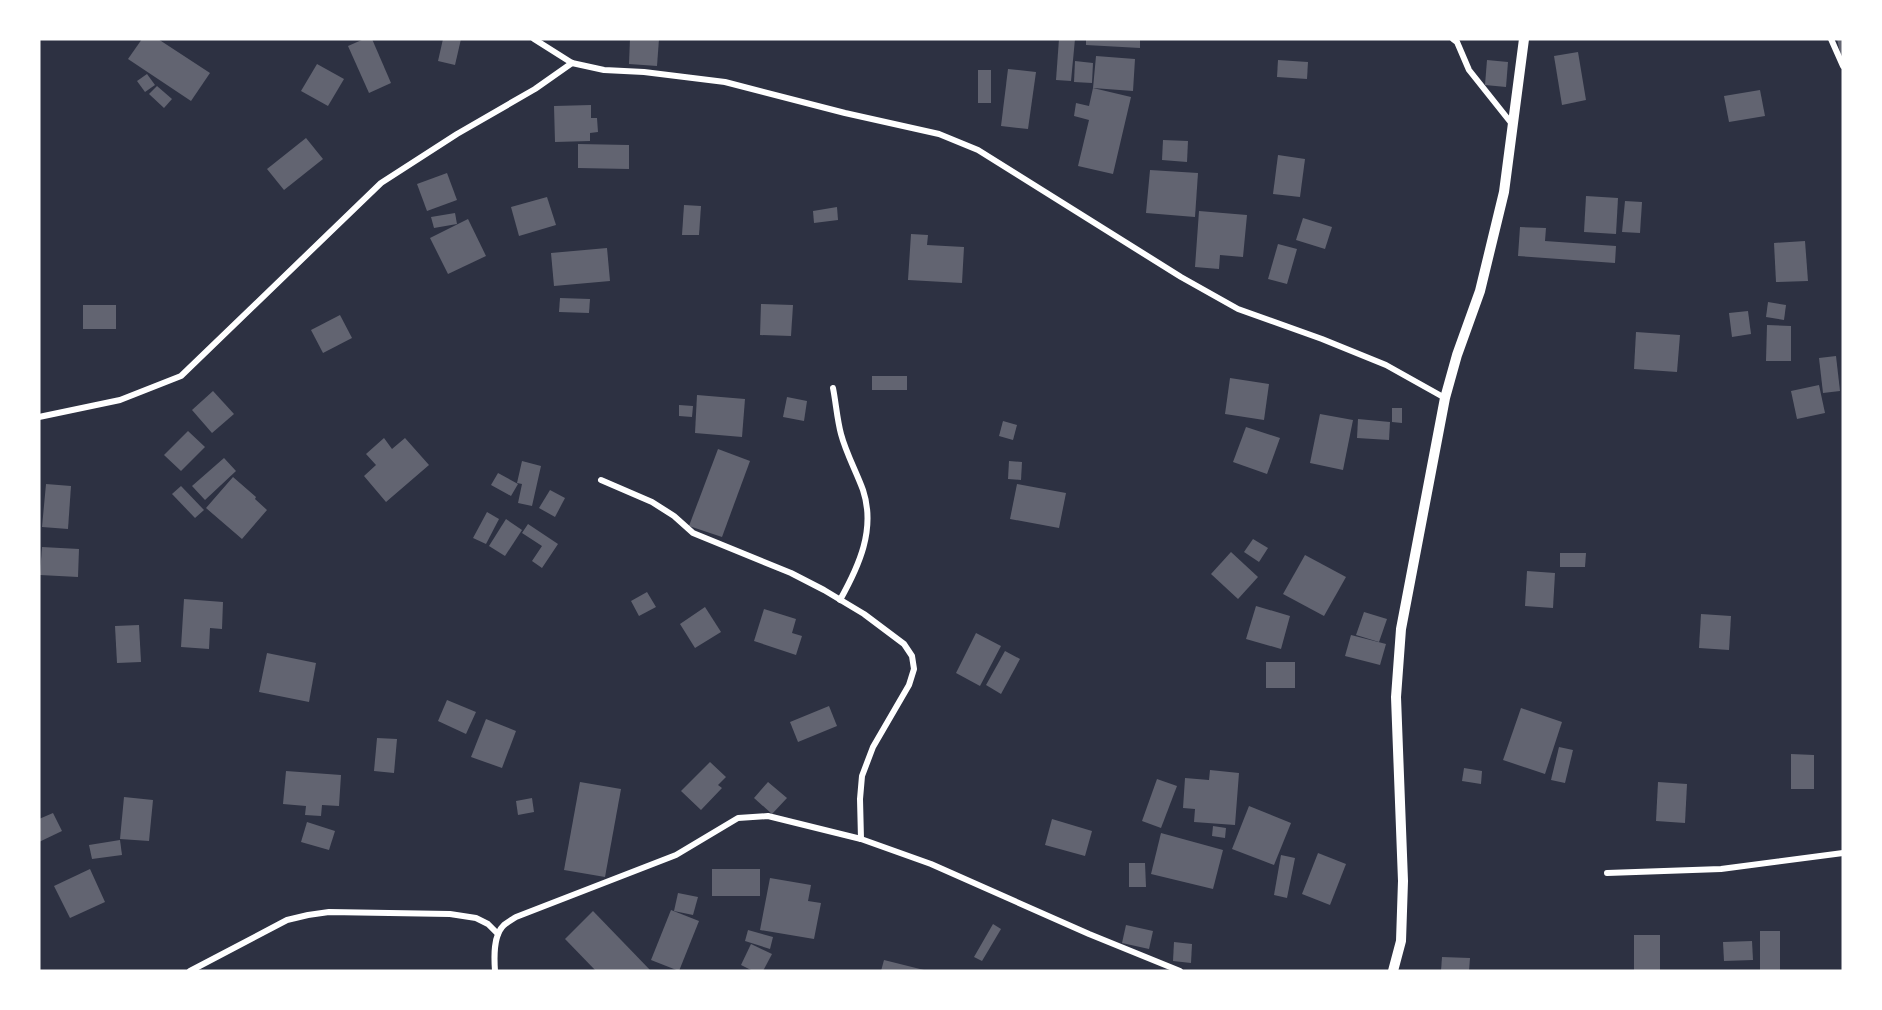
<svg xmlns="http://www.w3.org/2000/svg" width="1882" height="1010" viewBox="0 0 1882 1010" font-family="'Public Sans',sans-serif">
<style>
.building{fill:#626471}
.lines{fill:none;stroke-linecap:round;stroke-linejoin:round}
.minor{stroke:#fff;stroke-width:6}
.tertiary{stroke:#fff;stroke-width:10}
</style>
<rect width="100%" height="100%" fill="#2d3142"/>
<g class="building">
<polygon points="142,39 158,39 210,73 191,101 128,59"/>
<polygon points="364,39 372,39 391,83 369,93 348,46"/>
<polygon points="443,39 461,39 455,65 438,61"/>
<polygon points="630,39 659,39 657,66 629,64"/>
<polygon points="1059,39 1075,39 1071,81 1056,80"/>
<polygon points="1086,39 1140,39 1140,48 1086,45"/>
<polygon points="1837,39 1843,39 1843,61 1842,61"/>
<polygon points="1578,52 1586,100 1562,105 1554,56"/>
<polygon points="1096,56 1135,59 1133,91 1093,88"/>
<polygon points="1278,60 1308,62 1307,79 1277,77"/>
<polygon points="1487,60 1508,62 1506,87 1485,85"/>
<polygon points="1075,61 1093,63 1092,83 1074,82"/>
<polygon points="317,64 344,79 328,106 301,91"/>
<polygon points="1008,69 1036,72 1028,129 1001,126"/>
<rect x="978" y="70" width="13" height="33"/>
<polygon points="147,74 155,85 145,92 137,81"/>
<polygon points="157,86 172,99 164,108 149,94"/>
<polygon points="1093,88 1131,97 1113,174 1078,166 1089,120 1074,116 1076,103 1089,106"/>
<polygon points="1760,90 1765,116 1729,122 1724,96"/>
<polygon points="591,105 591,118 597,118 598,132 590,133 590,141 555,142 554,106"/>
<polygon points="306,138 323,159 284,190 267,169"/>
<polygon points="1163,140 1188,141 1187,162 1162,160"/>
<polygon points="578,144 629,145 629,169 578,168"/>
<polygon points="1278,155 1305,159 1300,197 1273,194"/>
<polygon points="1150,170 1198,173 1195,217 1146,213"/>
<polygon points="447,173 457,200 427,211 417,184"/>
<polygon points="1586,196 1618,198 1616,234 1584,232"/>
<polygon points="547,197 556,225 519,236 511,207"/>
<polygon points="1625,201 1642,202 1640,233 1622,232"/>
<polygon points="684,205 701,206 699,235 682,235"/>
<polygon points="837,207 838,220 814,223 813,211"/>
<polygon points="1199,211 1247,215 1243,257 1220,255 1219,269 1195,267"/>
<polygon points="455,213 457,224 434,228 431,217"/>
<polygon points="1303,218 1332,227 1325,249 1296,240"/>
<polygon points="468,219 486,256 448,274 430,238"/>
<polygon points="1520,227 1546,228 1545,241 1616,246 1615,263 1518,256"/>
<polygon points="911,234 928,235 927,245 964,247 962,283 908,280"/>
<polygon points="1805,241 1808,281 1776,282 1774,243"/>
<polygon points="1278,244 1297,249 1287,284 1268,279"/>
<polygon points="607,248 610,281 554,286 551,253"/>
<polygon points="560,298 590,299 589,313 559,312"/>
<polygon points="1768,302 1786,305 1784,320 1766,317"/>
<polygon points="761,304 793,305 791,336 760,335"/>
<rect x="83" y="305" width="33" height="24"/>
<polygon points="1748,311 1751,334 1732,337 1729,313"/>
<polygon points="340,315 352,338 323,353 311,330"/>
<polygon points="1767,325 1791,326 1791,361 1766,361"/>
<polygon points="1636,332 1680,335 1677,372 1634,369"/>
<polygon points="1836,356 1840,391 1823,393 1819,358"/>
<rect x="872" y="376" width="35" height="14"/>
<polygon points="1230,378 1269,384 1264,420 1225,414"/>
<polygon points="1819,385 1825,413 1797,419 1791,391"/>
<polygon points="213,391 234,414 212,433 192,410"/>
<polygon points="697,395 745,399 742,437 695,433"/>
<polygon points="787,397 807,401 804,421 783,417"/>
<polygon points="679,405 693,406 692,417 679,416"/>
<polygon points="1392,408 1402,408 1402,423 1392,422"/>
<polygon points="1320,414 1353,420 1343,470 1310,463"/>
<polygon points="1358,419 1390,422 1389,440 1357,438"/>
<polygon points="1003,421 1017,425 1013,440 999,436"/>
<polygon points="1246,427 1280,438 1267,474 1233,462"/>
<polygon points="188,431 205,447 181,471 164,455"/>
<polygon points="384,438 392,449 405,438 429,465 386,502 364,476 376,465 366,454"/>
<polygon points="718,449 750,461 722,537 689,526"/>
<polygon points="224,458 236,471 205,500 192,486"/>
<polygon points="522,461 541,466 532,506 518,503 522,484 517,483"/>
<polygon points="1009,461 1022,462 1021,480 1008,479"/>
<polygon points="498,473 518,484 511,496 491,485"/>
<polygon points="233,477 256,497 255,499 267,510 242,539 206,508"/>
<polygon points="46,484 71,486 68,529 42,527"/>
<polygon points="1017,484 1066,493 1059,528 1010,519"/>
<polygon points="181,486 204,510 195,518 172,494"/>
<polygon points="550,490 565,498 555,517 539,508"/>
<polygon points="487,512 499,519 486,544 473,538"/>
<polygon points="506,519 522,530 505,556 489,546"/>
<polygon points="528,524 558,544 542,568 532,561 542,546 522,533"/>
<polygon points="1253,539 1268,548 1259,562 1244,552"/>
<polygon points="42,547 79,549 78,577 40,575"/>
<polygon points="1231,552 1258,577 1238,599 1211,574"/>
<polygon points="1560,553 1586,553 1585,567 1560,567"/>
<polygon points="1305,555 1346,577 1324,616 1283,594"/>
<polygon points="1527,571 1555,573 1553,608 1525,606"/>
<polygon points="647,592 656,607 639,616 631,601"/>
<polygon points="184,599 223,602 222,629 210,628 209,649 181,647"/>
<polygon points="1256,606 1290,616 1281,649 1246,639"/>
<polygon points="705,607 721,632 695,648 680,624"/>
<polygon points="764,609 796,619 792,633 802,636 796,655 754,641"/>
<polygon points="1364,612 1387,619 1379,642 1356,635"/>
<polygon points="1701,614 1731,616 1729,650 1699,648"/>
<polygon points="139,625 141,662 117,663 115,626"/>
<polygon points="976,633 1001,646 980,686 956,673"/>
<polygon points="1351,635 1386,644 1380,665 1345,656"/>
<polygon points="1005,651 1020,659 1001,694 986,685"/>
<polygon points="267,653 316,663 309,702 259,692"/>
<rect x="1266" y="662" width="29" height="26"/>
<polygon points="447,700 476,712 466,734 438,721"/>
<polygon points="829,706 837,726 798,742 790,722"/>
<polygon points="1521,708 1562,722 1545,774 1503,760"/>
<polygon points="486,719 516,731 502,768 471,757"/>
<polygon points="377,738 397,739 394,773 374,771"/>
<polygon points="1559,747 1573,750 1565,783 1551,780"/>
<polygon points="1791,754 1814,755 1814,789 1791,789"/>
<polygon points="710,762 726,777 718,785 722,788 701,810 681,791"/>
<polygon points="1464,768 1482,771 1481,784 1462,781"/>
<polygon points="1210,770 1239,773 1235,825 1194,822 1195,809 1183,808 1185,778 1209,780"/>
<polygon points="286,771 341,775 339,806 322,805 321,816 305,815 306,806 283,804"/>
<polygon points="1157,779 1177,786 1161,828 1142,821"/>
<polygon points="580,782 621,789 605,877 564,870"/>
<polygon points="768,782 787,798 772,814 754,798"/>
<polygon points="1658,782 1687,784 1685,823 1656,821"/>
<polygon points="124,797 153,800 149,841 120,839"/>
<polygon points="532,798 534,812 518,815 516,801"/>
<polygon points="1249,806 1291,823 1274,865 1232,849"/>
<polygon points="53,813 62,831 39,842 39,819"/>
<polygon points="1052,819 1092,831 1085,856 1045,845"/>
<polygon points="307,822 335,831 329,850 301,842"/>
<polygon points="1213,826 1226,828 1225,838 1212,836"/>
<polygon points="1161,833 1223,850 1213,889 1151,874"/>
<polygon points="120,840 122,855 92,859 89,845"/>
<polygon points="1318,853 1346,864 1330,905 1302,894"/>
<polygon points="1281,855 1295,858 1287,898 1274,895"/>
<polygon points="1129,863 1145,863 1146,887 1129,887"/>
<polygon points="90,869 105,902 70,918 54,886"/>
<rect x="712" y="869" width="48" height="27"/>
<polygon points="770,878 811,885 808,901 821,903 814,939 760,930"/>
<polygon points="678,893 698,897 693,915 674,911"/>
<polygon points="671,910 699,921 679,971 651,960"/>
<polygon points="593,911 651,971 596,971 565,939"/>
<polygon points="993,924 1001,929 982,961 974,957"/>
<polygon points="1126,925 1153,931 1149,949 1122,943"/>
<polygon points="748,930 773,937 770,949 745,941"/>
<rect x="1760" y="931" width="20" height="39"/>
<rect x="1634" y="935" width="26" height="36"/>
<polygon points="1752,941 1753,960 1724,961 1723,942"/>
<polygon points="1174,942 1192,944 1191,963 1173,961"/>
<polygon points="751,944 772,954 763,971 753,971 741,965"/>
<polygon points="1442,957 1470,958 1469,971 1441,971"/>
<polygon points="884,960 924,970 924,971 881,971"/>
</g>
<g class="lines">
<g class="minor">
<polyline points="534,39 572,63 604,70 644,72 725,82 845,113 939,134 978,150 1181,277 1238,309 1322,339 1386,365 1445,398"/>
<polyline points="1453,39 1457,42 1469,70 1512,124"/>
<polyline points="1831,39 1843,66"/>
<path d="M833,388C836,403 837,419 841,434C846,453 856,471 863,490C876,529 859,566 840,600"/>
<polyline points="39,417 120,400 181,376 381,183 457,134 535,89 572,63"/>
<polyline points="601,480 652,502 674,516 693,533 791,573 824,590 864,614 904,644 912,656 914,669 909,685 873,747 862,776 860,799 861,839"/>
<polyline points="1607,873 1721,869 1843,853"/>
<polyline points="190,971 287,920 308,915 329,912 450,914 476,918 488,924 498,934"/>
<path d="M495,971C494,957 493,935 504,925C508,922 513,919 516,917L676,855L738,818L768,816L861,839L931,864L1089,934L1180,971"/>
</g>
<polyline class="tertiary" points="1393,971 1401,941 1403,881 1396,697 1401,629 1445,398 1457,355 1480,291 1504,192 1524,39"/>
</g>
<rect width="1882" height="1010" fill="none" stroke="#ffffff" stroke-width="81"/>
</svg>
